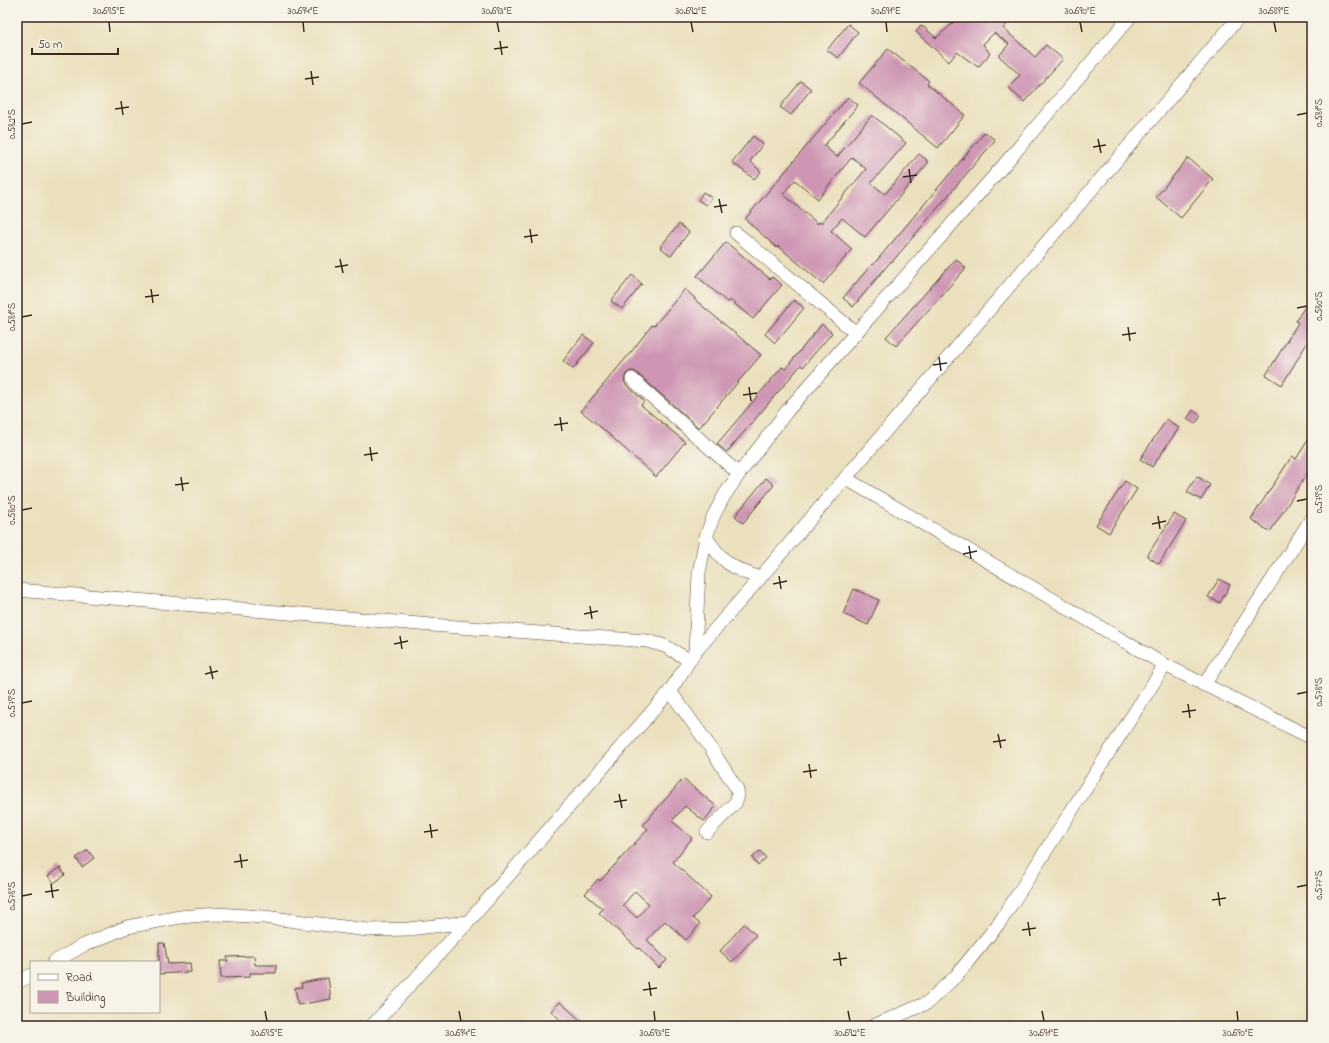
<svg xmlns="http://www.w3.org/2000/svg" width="1329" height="1043" viewBox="0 0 1329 1043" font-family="'Indie Flower',sans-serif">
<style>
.building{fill:#ce95b4;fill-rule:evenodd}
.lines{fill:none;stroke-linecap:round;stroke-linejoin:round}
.minor-casing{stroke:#554536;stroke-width:14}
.minor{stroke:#fff;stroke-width:13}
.ticks{fill:none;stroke:#3b2a1e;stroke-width:1.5}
.neatline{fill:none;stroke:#3b2a1e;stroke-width:1.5}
.ticks-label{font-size:10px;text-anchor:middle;fill:#3b2a1e}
</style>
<rect width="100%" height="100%" fill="#f7f3e8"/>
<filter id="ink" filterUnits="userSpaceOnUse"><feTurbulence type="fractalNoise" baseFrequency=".025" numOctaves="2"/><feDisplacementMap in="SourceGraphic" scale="8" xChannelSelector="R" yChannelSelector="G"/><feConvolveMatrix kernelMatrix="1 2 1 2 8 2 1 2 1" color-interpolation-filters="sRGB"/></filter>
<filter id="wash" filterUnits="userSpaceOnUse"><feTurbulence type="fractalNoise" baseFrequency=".012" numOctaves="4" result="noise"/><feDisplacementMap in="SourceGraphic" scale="16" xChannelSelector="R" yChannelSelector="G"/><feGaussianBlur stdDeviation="0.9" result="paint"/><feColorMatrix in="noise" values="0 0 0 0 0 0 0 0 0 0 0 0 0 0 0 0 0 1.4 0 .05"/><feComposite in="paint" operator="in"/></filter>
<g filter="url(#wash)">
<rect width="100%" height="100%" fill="#ebe0bd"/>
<g id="blocks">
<g class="building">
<polygon points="957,17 1014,17 1003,28 1035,57 1046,45 1063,59 1024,102 1008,87 1020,75 999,56 1009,44 994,33 983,44 990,54 978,67 957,52 949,62 916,32 921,26 925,28 936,38 952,24"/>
<polygon points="848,24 858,32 838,58 827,50"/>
<polygon points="888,49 929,81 927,84 965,115 938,148 859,83"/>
<polygon points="801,81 811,89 791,115 780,107"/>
<path d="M848,97L858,105L824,146L837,157L872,115L906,143L871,183L885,194L919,154L927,160L926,161L928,163L865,237L842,218L831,231L852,249L823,284L778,246L777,248L745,219ZM852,157L866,169L821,223L819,222L818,224L783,194L795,180L818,199Z"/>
<polygon points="985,132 995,140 892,262 891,261 853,307 843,298 872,264 873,265"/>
<polygon points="753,136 763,144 750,161 761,172 754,179 732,162"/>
<polygon points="1188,158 1213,179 1181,218 1156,197"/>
<polygon points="703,192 712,198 706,205 698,200"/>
<polygon points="679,224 689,232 671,256 660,247"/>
<polygon points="726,242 770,279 772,277 782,285 753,319 730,300 728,303 697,276"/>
<polygon points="956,259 966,268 896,346 886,337"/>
<polygon points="632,275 642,284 622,309 611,301"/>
<polygon points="685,289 695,298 694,299 761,355 699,428 637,373 634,371 630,371 626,374 624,381 626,385 644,401 641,405 685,442 656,477 603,429 581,411 632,351 652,325 654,326"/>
<polygon points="1312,295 1312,335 1282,385 1266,375 1298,323 1296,321"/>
<polygon points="794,300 804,308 775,343 765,334"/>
<polygon points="822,324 832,333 803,367 801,365 727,452 717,444 782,367 785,369"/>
<polygon points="583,335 594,343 573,369 563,361"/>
<polygon points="1193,410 1201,416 1195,424 1187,419"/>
<polygon points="1167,419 1179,428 1152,467 1140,459"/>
<polygon points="1312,434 1312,466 1270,532 1251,519 1292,456 1296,459"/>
<polygon points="1197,476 1210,485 1201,500 1187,492"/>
<polygon points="766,478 774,485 743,523 735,516"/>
<polygon points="1125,481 1137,489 1109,533 1096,525"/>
<polygon points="1174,514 1186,521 1159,564 1147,556"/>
<polygon points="1219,579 1230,585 1220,603 1208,597"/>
<polygon points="854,589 879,600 868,625 843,614"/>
<path d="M683,779L716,806L704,821L685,806L672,821L692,838L673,862L711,897L693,918L700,924L686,940L665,921L647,940L667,960L659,968L639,948L638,949L599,913L603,909L585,894L598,879L600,881L648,829L643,825ZM635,891L649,904L637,918L623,905Z"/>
<polygon points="88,850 94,858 82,867 76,858"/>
<polygon points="760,851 766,858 758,865 752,858"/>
<polygon points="60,867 65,875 54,883 48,876"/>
<polygon points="744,924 756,935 732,962 720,951"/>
<polygon points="159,943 164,943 168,964 190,963 191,972 159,974"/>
<polygon points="254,956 255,965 276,965 276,973 250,973 250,977 221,978 220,961 228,961 227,957"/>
<polygon points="328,978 331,999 298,1005 295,988 302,987 301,983"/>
<polygon points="560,1002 587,1026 567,1026 551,1011"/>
</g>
</g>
</g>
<g filter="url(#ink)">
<use href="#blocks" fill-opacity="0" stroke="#554536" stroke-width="1"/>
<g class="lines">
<g class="minor-casing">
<g id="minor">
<polyline points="736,233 856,333"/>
<polyline points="632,379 739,474"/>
<polyline points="845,478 1165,665 1312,738"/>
<path d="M706,537C722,562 733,569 760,578"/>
<polyline points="17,590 431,625 647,641 665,646 689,660"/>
<polyline points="695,652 699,573 706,537 713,517 724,496 739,474 787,411 1003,166 1130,17"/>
<polyline points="1204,685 1312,518"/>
<polyline points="670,691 708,744 737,789 738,795 736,802 707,832"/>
<polyline points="54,962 82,946 127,927 180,917 216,914 264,917 368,930 409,929 468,922"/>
<polyline points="17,983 31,975"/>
<polyline points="372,1026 468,922 670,691 695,652 760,578 1239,17"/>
<polyline points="873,1026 927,1003 956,976 1000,922 1165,665"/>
</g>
</g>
<use href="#minor" class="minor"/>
</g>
</g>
<path class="ticks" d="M109,22L110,32M303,22L304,32M497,22L499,32M691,22L693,32M886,22L887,32M1080,22L1082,32M1274,22L1276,32M500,41L502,55M494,49L508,47M311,71L313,85M305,79L319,77M121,101L123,115M115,109L129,107M1297,115L1307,113M22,124L32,122M1098,139L1101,153M1093,147L1106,145M909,169L911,183M903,177L917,175M719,199L722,213M714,207L727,205M530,229L532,243M524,237L538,235M340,259L343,273M335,267L348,265M151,289L153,303M145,297L159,295M1297,308L1307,306M22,317L32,315M1128,327L1130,341M1122,335L1136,333M939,357L941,371M933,365L947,363M749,387L751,401M743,395L757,393M560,417L562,431M554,425L568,423M370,447L372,461M364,455L378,453M181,477L183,491M175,485L189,483M1297,501L1307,499M22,510L32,508M1158,516L1160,529M1152,524L1166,521M969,546L971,559M963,554L977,551M779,576L781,589M773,584L787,581M590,606L592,619M584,614L598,611M400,636L402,649M394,644L408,641M210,666L213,679M205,674L218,671M1297,694L1307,692M22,703L32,701M1188,704L1190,718M1182,712L1196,710M998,734L1001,748M993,742L1006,740M809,764L811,778M803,772L817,770M619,794L622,808M614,802L627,800M430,824L432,838M424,832L438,830M240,854L242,868M234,862L248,860M51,884L53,898M1297,887L1307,885M45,892L59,890M1218,892L1220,906M22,896L32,894M1212,900L1226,898M1028,922L1030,936M1022,930L1036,928M839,952L841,966M833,960L847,958M649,982L651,996M643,990L657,988M265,1011L267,1021M459,1011L461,1021M654,1011L655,1021M848,1011L850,1021M1042,1011L1044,1021M1237,1011L1238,1021"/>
<rect width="1329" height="1043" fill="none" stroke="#f7f3e8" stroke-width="44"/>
<rect x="30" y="961" width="130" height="52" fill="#f7f3e8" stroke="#aca397"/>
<rect x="38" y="974" width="20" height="6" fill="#ffffff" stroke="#aca397"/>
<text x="66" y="981" font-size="12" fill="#3b2a1e">Road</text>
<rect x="38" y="991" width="20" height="12" fill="#ce95b4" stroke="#aca397"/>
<text x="66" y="1001" font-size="12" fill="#3b2a1e">Building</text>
<path d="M32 48v6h86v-6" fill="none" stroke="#3b2a1e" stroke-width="2"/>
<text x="38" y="48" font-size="12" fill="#3b2a1e" stroke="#f7f3e8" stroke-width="3" paint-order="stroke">50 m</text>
<rect x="22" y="22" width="1285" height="999" class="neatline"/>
<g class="ticks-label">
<text x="109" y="14">30.695°E</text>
<text x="303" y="14">30.694°E</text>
<text x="497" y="14">30.693°E</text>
<text x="691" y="14">30.692°E</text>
<text x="886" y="14">30.691°E</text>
<text x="1080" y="14">30.690°E</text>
<text x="1274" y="14">30.689°E</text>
<text transform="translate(1318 113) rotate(-90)" y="4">0.581°S</text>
<text transform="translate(11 124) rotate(-90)" y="4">0.582°S</text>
<text transform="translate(1318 306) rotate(-90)" y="4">0.580°S</text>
<text transform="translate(11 317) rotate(-90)" y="4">0.581°S</text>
<text transform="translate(1318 499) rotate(-90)" y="4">0.579°S</text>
<text transform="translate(11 510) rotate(-90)" y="4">0.580°S</text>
<text transform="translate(1318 692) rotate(-90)" y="4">0.578°S</text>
<text transform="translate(11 703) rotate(-90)" y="4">0.579°S</text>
<text transform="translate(1318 885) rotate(-90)" y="4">0.577°S</text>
<text transform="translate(11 896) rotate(-90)" y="4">0.578°S</text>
<text x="267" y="1036">30.695°E</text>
<text x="461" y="1036">30.694°E</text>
<text x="655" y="1036">30.693°E</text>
<text x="850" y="1036">30.692°E</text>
<text x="1044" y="1036">30.691°E</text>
<text x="1238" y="1036">30.690°E</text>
</g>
</svg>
